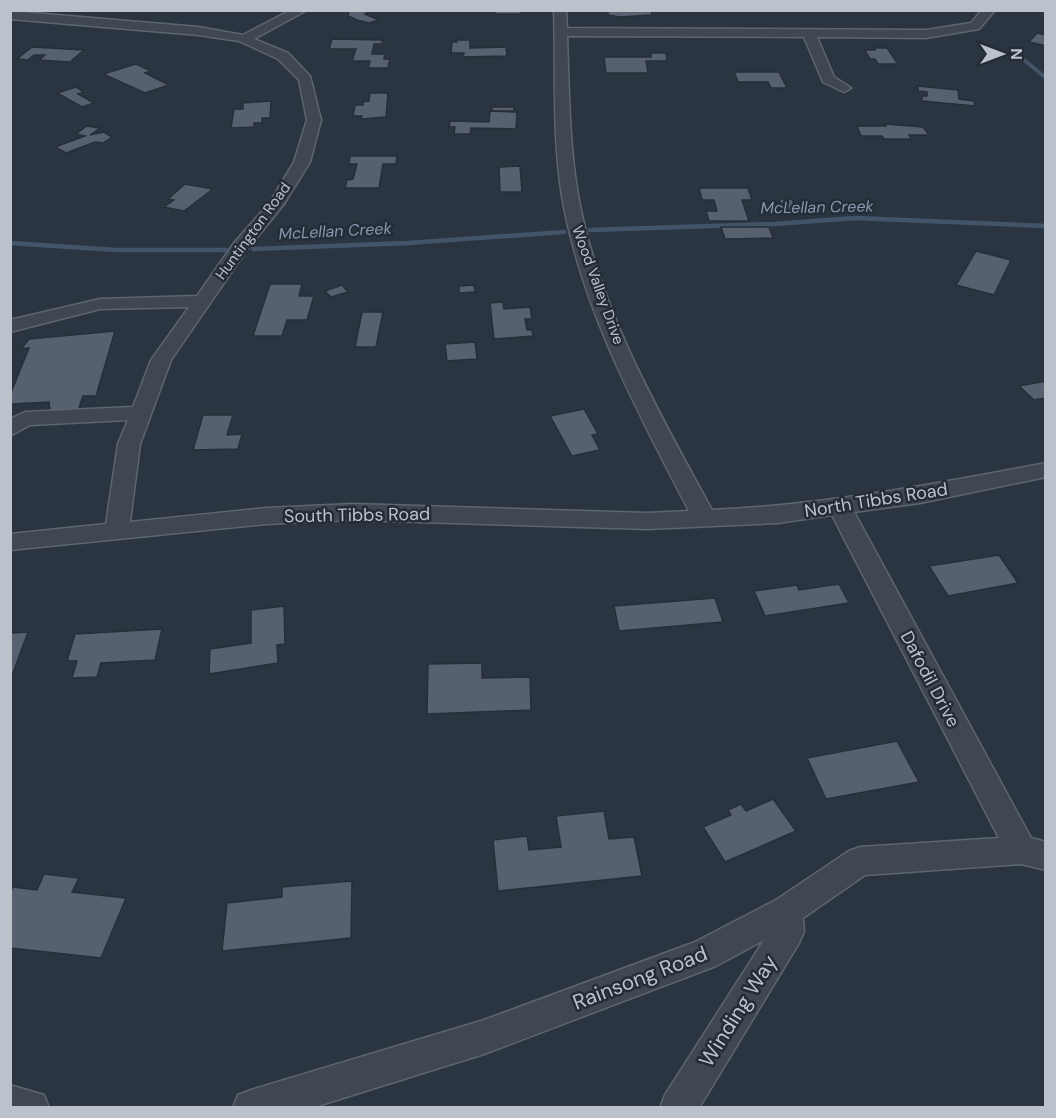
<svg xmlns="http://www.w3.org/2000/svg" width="1056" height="1118" viewBox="0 0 1056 1118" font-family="'DM Sans',sans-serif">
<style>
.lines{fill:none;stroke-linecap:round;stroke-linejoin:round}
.stream-far1{stroke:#435368;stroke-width:4}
.stream{stroke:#435368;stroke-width:4.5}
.building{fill:#57606e;stroke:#262e39;stroke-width:1.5}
.minor-casing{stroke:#5d656f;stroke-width:3}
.minor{fill:#3f4751;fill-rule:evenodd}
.labels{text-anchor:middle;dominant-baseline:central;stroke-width:5;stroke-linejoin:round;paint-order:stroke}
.far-street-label{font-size:15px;fill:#bcc2cb;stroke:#242c37}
.far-water-label{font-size:16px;font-style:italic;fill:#8798ae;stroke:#242c37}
.street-label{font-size:18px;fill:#bcc2cb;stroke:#242c37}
.near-street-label{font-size:21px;fill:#bcc2cb;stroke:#242c37}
</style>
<rect width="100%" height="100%" fill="#2b3541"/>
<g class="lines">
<polyline class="stream-far1" points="1023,59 1046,78"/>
<g class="stream">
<polyline points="590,230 775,224 855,218 1046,226"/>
<polyline points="10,243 116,250 226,250"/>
<polyline points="253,249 408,243 564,232"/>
</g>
</g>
<g class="building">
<polygon points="349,10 370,10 365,14 379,20 369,23 357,20 348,16"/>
<polygon points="496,10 521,10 521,14 495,14"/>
<polygon points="608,10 651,10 652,15 620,17 608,15"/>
<polygon points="1037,33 1046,35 1046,46 1029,42"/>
<polygon points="332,39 383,40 382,42 387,42 387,44 374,44 372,54 385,54 384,59 390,59 388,68 368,68 370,61 352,61 356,49 329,49"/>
<polygon points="457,40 470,40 470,48 506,47 507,56 463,57 464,53 451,53 452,42 457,42"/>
<polygon points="32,47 84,50 70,62 39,60 45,55 34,55 28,60 17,59"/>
<polygon points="874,48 887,48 898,64 878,64 875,59 870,59 865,50 875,50"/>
<polygon points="651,53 666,53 667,61 646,61 648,73 606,73 604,57 651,57"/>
<polygon points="136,64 151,71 145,73 169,85 145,93 103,74"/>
<polygon points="734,72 779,72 787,88 771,88 768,82 738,82"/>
<polygon points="918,86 958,90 959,99 974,101 975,106 922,101 922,96 927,96 927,92 918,91"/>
<polygon points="76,87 84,92 78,94 94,103 82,107 57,93"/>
<polygon points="370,93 388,93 386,117 361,119 362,116 353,116 355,105 363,105 363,102 369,101"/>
<polygon points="271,101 270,118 262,118 262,123 254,123 254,127 231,128 234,109 243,109 243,103"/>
<rect x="492" y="107" width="22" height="4"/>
<polygon points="490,111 517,112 516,129 471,128 470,134 454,134 455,127 449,127 450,121 489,122"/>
<polygon points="885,124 923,127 929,135 909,135 911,139 884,139 882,136 861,136 857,126 886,126"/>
<polygon points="87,126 100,128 90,135 104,132 112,137 103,143 95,142 66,153 55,147 82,137 85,136 76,134"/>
<polygon points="350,156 397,156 396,164 383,164 379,188 345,188 347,180 353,179 357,164 349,164"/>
<polygon points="520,166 522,192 500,192 499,167"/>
<polygon points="185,184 213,189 184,211 164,207 174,200 168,199"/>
<polygon points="699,188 748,188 752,200 742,200 749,221 709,221 706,211 717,211 714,200 702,200"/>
<polygon points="779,199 792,199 797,212 784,212"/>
<polygon points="721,227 769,227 773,238 725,239"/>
<polygon points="976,251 1011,260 994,295 956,285"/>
<polygon points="270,284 302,284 299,296 314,296 307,320 287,320 282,336 253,336"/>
<polygon points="342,285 348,292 331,297 325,291"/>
<polygon points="474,285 475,292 459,293 459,286"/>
<polygon points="503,302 504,309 530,307 532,319 525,319 527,330 532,330 533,336 494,339 490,303"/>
<polygon points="362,312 383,312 376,347 355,347"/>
<polygon points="115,331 96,396 83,396 74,423 48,424 47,419 50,410 49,402 13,404 10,411 10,395 29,348 21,349 29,339"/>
<polygon points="475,342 477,359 447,361 445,344"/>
<polygon points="1046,381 1046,398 1034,400 1019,386"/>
<polygon points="584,409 598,434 592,435 600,450 572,456 550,416"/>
<polygon points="203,415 233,415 227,435 242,434 238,449 193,450"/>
<polygon points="999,555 1018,583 948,596 929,566"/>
<polygon points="839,584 849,603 765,616 754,591 797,585 799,590"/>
<polygon points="715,598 723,622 619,631 614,606"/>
<polygon points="284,606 285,644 277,645 278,663 209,674 210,649 251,643 251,610"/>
<polygon points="162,629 155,660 101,663 97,677 72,678 77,661 67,661 75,634"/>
<polygon points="28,632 13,673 10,673 10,633"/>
<polygon points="482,663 482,678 530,677 531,710 427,714 428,664"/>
<polygon points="897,741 919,782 826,799 807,758"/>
<polygon points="773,799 796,831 725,862 703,827 731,815 728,810 741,804 746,811"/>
<polygon points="604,811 609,839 634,837 642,876 498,891 493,840 527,836 529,850 561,847 556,816"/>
<polygon points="44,874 79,878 72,892 126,898 101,958 10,948 10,893 13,887 37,890"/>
<polygon points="352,881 351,938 222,951 227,903 282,897 282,887"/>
</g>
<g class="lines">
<g class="minor-casing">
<g id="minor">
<path d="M291,10H307L254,39L288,53L310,76L321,120L310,162L284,204L246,251L171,360L140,444L130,522L267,508L352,504L647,513L689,511C638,412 581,308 562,196C552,135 556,72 554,10H566L567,28L926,30L971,23L982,10H995L979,29L926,38L817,37L834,77L851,88L844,92L823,82L804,37L567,36C569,89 569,143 578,195C598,307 658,411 712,510C825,505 935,484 1046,463V477L920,503L854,512L1031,838L1046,842V870L1021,864L865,875L803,918L804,932L799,943L699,1108H660L665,1095L764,940L716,966L484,1054L311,1108H233L238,1095L251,1090L484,1020L695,942L776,900L849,851L860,847L999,838L832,515L778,523L647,529L352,520L267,524L10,550V534L106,524L118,444L128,420L30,425L10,436V419L25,412L133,407L151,360L189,307L100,309L10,332V320L100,299L197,296L234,243L270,202L294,162L307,120L299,80L278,59L239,41L198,35L10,19V11L198,27L243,35Z"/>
<polygon points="10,1085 44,1095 49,1108 10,1108"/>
</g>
</g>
<use href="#minor" class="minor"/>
</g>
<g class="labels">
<g class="far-street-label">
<text transform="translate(253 231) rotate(-54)">Huntington Road</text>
<text transform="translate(598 285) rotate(70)">Wood Valley Drive</text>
</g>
<g class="far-water-label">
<text transform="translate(817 207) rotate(-1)">McLellan Creek</text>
<text transform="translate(335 231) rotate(-3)">McLellan Creek</text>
</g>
<g class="street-label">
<text transform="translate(876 500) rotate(-9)">North Tibbs Road</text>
<text transform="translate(357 515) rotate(-1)">South Tibbs Road</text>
<text transform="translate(930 679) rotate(62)">Dafodil Drive</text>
</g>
<g class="near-street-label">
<text transform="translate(640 978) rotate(-21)">Rainsong Road</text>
<text transform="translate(738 1011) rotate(-58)">Winding Way</text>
</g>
</g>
<rect width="1056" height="1118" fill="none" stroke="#bcc2cb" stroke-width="24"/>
<g transform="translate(1002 54) rotate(90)" stroke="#242c37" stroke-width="4.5" paint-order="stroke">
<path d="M0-4.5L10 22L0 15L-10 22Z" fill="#bcc2cb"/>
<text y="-9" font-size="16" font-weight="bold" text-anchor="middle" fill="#bcc2cb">N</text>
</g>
</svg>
